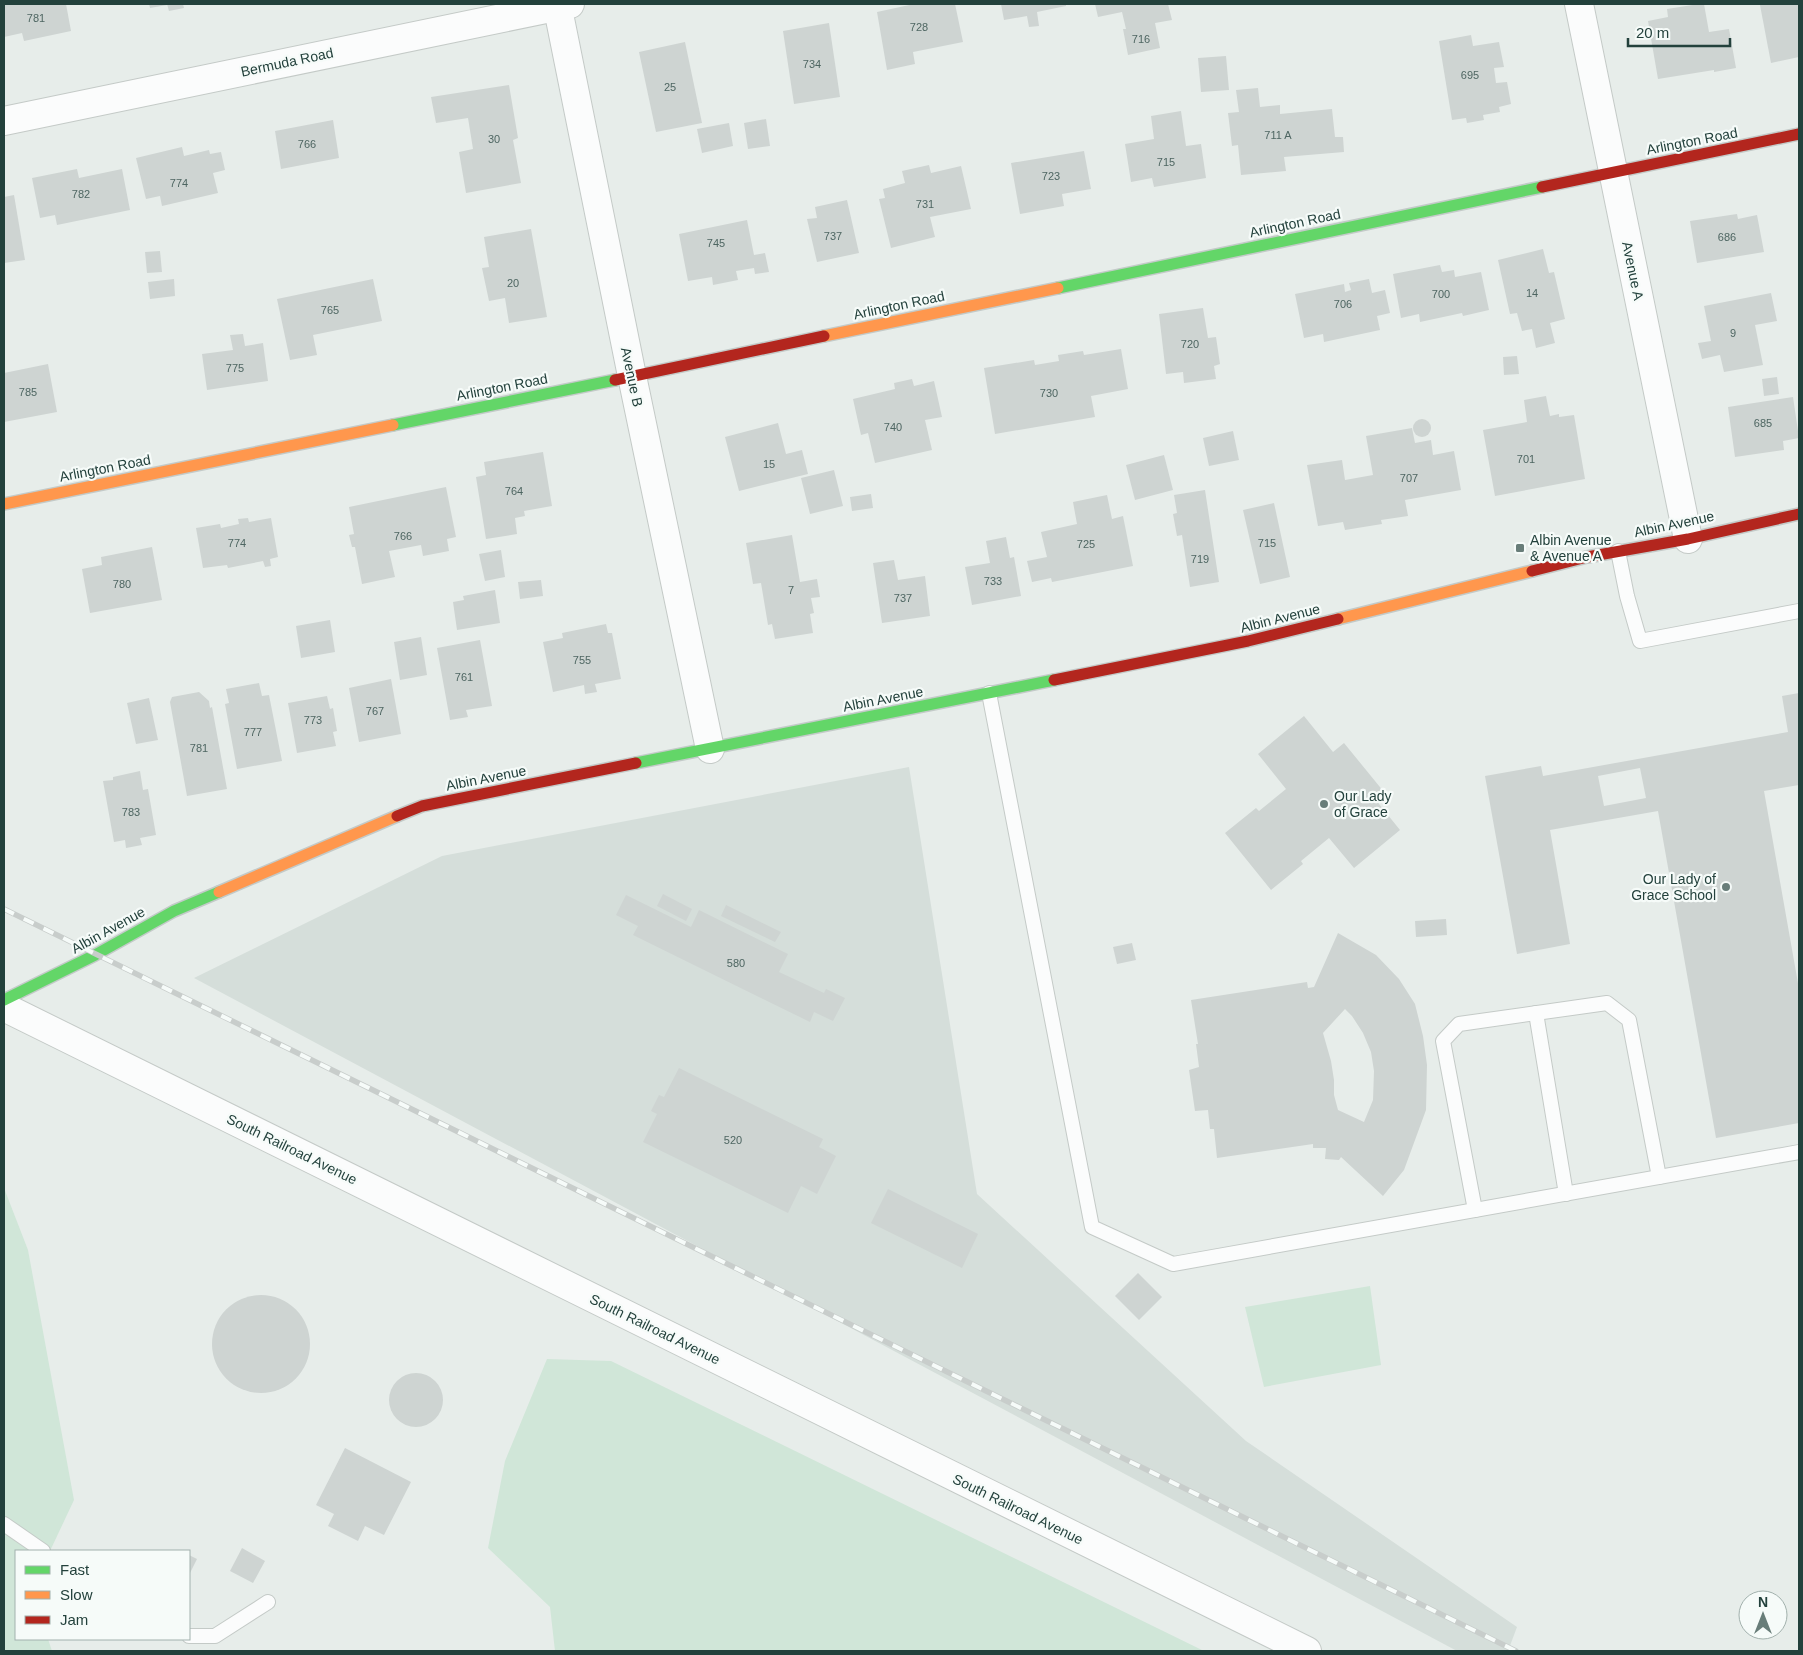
<svg xmlns="http://www.w3.org/2000/svg" width="1803" height="1655" viewBox="0 0 1803 1655" font-family="Arial,sans-serif">
<style>
.built{fill:#d5deda}
.green{fill:#d0e6d8}
.building{fill:#ced4d2;fill-rule:evenodd}
.lines{fill:none;stroke-linecap:round;stroke-linejoin:round}
.lane-casing{stroke:#c4cac7;stroke-width:16}
.street-casing{stroke:#c4cac7;stroke-width:30}
.fast-casing{stroke:#c3cac8;stroke-width:14}
.slow-casing{stroke:#c3cac8;stroke-width:14}
.jam-casing{stroke:#c3cac8;stroke-width:14}
.lane{stroke:#fbfcfc;stroke-width:14}
.street{stroke:#fbfcfc;stroke-width:28}
.fast{stroke:#63d668;stroke-width:11}
.slow{stroke:#ff974d;stroke-width:11}
.jam{stroke:#b3261e;stroke-width:11}
.rail-casing{stroke:#c8cdcb;stroke-width:5.5}
.rail{stroke:#f6fbf9;stroke-width:4;stroke-dasharray:11;stroke-linecap:butt}
.poi-dot{fill:#687d79;stroke:#f6fbf9;stroke-width:2}
.labels{text-anchor:middle;dominant-baseline:central;stroke-width:4.5;stroke-linejoin:round;paint-order:stroke}
.number-label{font-size:11px;fill:#4e6662}
.street-label{font-size:14px;fill:#23413c;stroke:#f6fbf9}
.poi-label{font-size:14px;fill:#23413c;stroke:#f6fbf9;text-anchor:start}
</style>
<rect width="100%" height="100%" fill="#e7edea"/>
<polygon class="built" points="909,767 977,1194 1246,1441 1517,1627 1508,1651 1457,1651 194,978 442,856"/>
<g class="green">
<polygon points="4,1188 28,1250 74,1500 50,1551 16,1551 16,1639 48,1639 52,1651 4,1651"/>
<polygon points="1370,1286 1381,1365 1264,1387 1245,1307"/>
<polygon points="547,1359 611,1361 1204,1651 555,1651 550,1607 488,1548 505,1461"/>
</g>
<g class="building">
<polygon points="4,4 66,4 71,31 24,41 22,33 4,37"/>
<polygon points="149,4 167,4 167,5 150,8"/>
<polygon points="167,4 183,4 184,8 169,11"/>
<polygon points="914,4 955,4 963,42 913,52 915,64 887,70 877,12"/>
<polygon points="1001,4 1066,4 1066,6 1037,12 1039,26 1029,27 1027,16 1004,20"/>
<polygon points="1095,4 1168,4 1172,20 1155,23 1160,48 1128,55 1123,29 1126,29 1122,12 1098,17"/>
<polygon points="1699,4 1704,4 1709,32 1729,29 1736,68 1714,72 1714,70 1658,79 1648,21 1668,17 1667,9"/>
<polygon points="1767,4 1799,4 1799,57 1771,63 1760,5"/>
<polygon points="829,23 840,97 794,104 783,31"/>
<polygon points="1471,35 1473,46 1499,42 1504,67 1494,68 1496,83 1507,82 1511,104 1499,107 1500,112 1483,115 1484,120 1467,123 1466,118 1452,120 1439,41"/>
<polygon points="685,42 702,123 656,132 639,52"/>
<polygon points="1226,56 1229,90 1201,92 1198,58"/>
<polygon points="509,85 518,138 513,140 521,183 466,193 459,152 473,149 468,118 436,123 431,97"/>
<polygon points="1258,88 1260,107 1280,105 1280,114 1332,109 1335,137 1343,137 1344,152 1284,157 1286,171 1241,175 1238,145 1232,146 1228,113 1239,112 1236,90"/>
<polygon points="1181,111 1186,146 1201,144 1206,178 1154,187 1152,178 1131,182 1125,144 1154,139 1151,116"/>
<polygon points="766,119 770,146 748,149 744,123"/>
<polygon points="333,120 339,158 281,169 275,131"/>
<polygon points="729,123 733,146 702,153 697,129"/>
<polygon points="182,147 184,156 209,150 210,154 221,152 225,170 213,173 218,193 162,206 160,196 146,199 136,158"/>
<polygon points="1084,151 1091,189 1062,194 1064,206 1020,214 1011,163"/>
<polygon points="929,165 931,173 961,166 971,209 930,217 935,237 891,248 879,199 885,198 883,189 905,183 902,171"/>
<polygon points="77,169 79,178 122,169 130,210 57,225 55,215 40,218 32,178"/>
<polygon points="14,195 25,260 4,263 4,197"/>
<polygon points="847,200 859,253 817,262 807,219 817,218 815,207"/>
<polygon points="1737,214 1738,219 1757,215 1764,252 1697,263 1690,221"/>
<polygon points="747,220 754,255 765,253 769,272 755,274 754,268 736,271 738,280 713,285 712,277 688,281 679,234"/>
<polygon points="531,229 547,317 509,323 505,298 489,301 482,268 489,267 484,237"/>
<polygon points="1543,249 1549,273 1554,272 1565,319 1550,323 1555,343 1536,348 1532,329 1522,331 1517,313 1510,314 1498,260"/>
<polygon points="160,251 162,272 147,273 145,252"/>
<polygon points="1440,265 1442,272 1454,270 1455,277 1481,272 1489,310 1463,316 1462,313 1420,322 1419,314 1401,318 1393,274"/>
<polygon points="174,279 175,296 150,299 148,282"/>
<polygon points="373,279 382,321 313,335 317,355 290,360 277,299"/>
<polygon points="1369,279 1372,293 1385,290 1390,313 1377,316 1380,330 1324,342 1323,334 1304,338 1295,294 1344,284 1345,292 1351,290 1349,283"/>
<polygon points="1771,293 1777,321 1755,325 1763,365 1724,372 1720,355 1702,359 1698,343 1711,341 1704,306"/>
<polygon points="1203,308 1208,338 1216,337 1220,364 1214,366 1216,379 1184,383 1183,372 1166,374 1159,314"/>
<polygon points="243,334 245,346 263,343 268,381 207,390 202,354 233,350 230,335"/>
<polygon points="1121,349 1128,389 1091,396 1095,417 995,434 984,368 1034,360 1035,365 1059,361 1058,355 1083,351 1084,355"/>
<polygon points="1517,356 1519,374 1504,375 1503,357"/>
<polygon points="48,364 57,412 4,422 4,373"/>
<polygon points="1777,377 1779,394 1764,396 1762,379"/>
<polygon points="912,379 914,386 934,381 942,417 925,420 932,450 875,463 868,433 861,435 853,399 895,389 894,383"/>
<polygon points="1546,396 1550,416 1559,414 1559,417 1574,415 1585,479 1495,496 1483,430 1527,422 1524,400"/>
<polygon points="1793,397 1799,438 1783,441 1784,450 1735,457 1728,407"/>
<circle cx="1422" cy="428" r="9"/>
<polygon points="778,423 786,454 802,450 808,474 739,491 725,437"/>
<polygon points="1412,428 1415,443 1431,440 1433,455 1454,451 1461,490 1405,500 1408,516 1381,520 1382,524 1345,530 1343,522 1318,526 1307,465 1342,460 1345,480 1373,475 1366,436"/>
<polygon points="1233,431 1239,460 1209,466 1203,438"/>
<polygon points="543,452 552,506 524,511 525,516 515,518 517,534 486,539 476,477 486,475 484,462"/>
<polygon points="1164,455 1173,490 1135,500 1126,465"/>
<polygon points="834,470 843,506 810,514 801,478"/>
<polygon points="446,487 456,537 447,539 449,551 423,556 421,545 389,551 395,577 362,584 355,547 352,547 349,535 354,534 349,507"/>
<polygon points="1205,490 1219,582 1190,587 1182,535 1177,536 1173,514 1177,513 1174,495"/>
<polygon points="871,494 873,508 852,511 850,497"/>
<polygon points="1107,495 1112,519 1123,516 1133,566 1052,582 1051,578 1032,582 1027,561 1047,557 1041,532 1077,524 1073,502"/>
<polygon points="1274,503 1290,577 1260,584 1243,510"/>
<polygon points="248,518 249,522 271,518 278,557 270,559 271,566 265,567 263,561 228,568 227,565 203,568 196,528 220,524 221,528 239,524 238,519"/>
<polygon points="792,535 800,582 817,579 820,597 811,598 814,613 810,614 813,633 775,639 772,624 768,625 761,583 753,584 746,543"/>
<polygon points="1006,537 1010,558 1014,557 1021,596 972,605 965,567 990,563 986,541"/>
<polygon points="152,547 162,600 90,613 82,569 102,565 101,557"/>
<polygon points="501,550 505,577 485,581 479,554"/>
<polygon points="894,560 898,580 925,576 930,616 882,623 873,563"/>
<polygon points="541,580 543,596 520,599 518,582"/>
<polygon points="495,590 500,623 457,630 453,602 464,600 463,596"/>
<polygon points="330,620 335,652 301,658 296,626"/>
<polygon points="606,624 608,633 612,633 621,679 595,684 597,692 585,694 584,685 553,692 543,642 563,638 562,633"/>
<polygon points="421,637 427,675 400,680 394,642"/>
<polygon points="480,640 492,706 466,710 468,717 450,720 437,648"/>
<polygon points="391,679 401,734 359,742 349,688"/>
<polygon points="259,683 262,696 269,695 282,761 237,769 225,704 229,703 226,689"/>
<polygon points="199,692 209,701 210,708 212,707 227,789 187,796 170,702 172,697"/>
<path d="M1799,693V785L1764,791L1799,989V1123L1716,1138L1658,811L1550,830L1570,944L1517,954L1485,776L1541,766L1543,776L1788,732L1782,696ZM1640,768L1646,798L1604,806L1598,776Z"/>
<polygon points="327,696 330,709 333,708 337,731 333,732 336,746 297,753 288,703"/>
<polygon points="149,698 158,740 136,744 127,703"/>
<polygon points="1304,716 1333,752 1344,743 1384,792 1375,799 1400,830 1354,868 1329,838 1301,861 1303,864 1271,890 1225,833 1256,808 1259,811 1286,789 1258,754"/>
<polygon points="140,771 143,790 148,789 156,835 140,838 142,845 126,848 125,840 114,842 103,781 113,780 113,777"/>
<polygon points="663,894 692,909 686,921 657,906"/>
<polygon points="626,895 691,927 699,910 788,954 779,972 824,993 826,989 845,998 833,1021 814,1012 810,1022 633,935 638,926 616,915"/>
<polygon points="726,905 781,932 775,942 721,916"/>
<polygon points="1446,919 1447,935 1416,937 1415,921"/>
<path d="M1338,933L1376,955L1399,979L1415,1004L1423,1036L1427,1065L1426,1110L1404,1170L1383,1196L1341,1157L1339,1160L1325,1159L1326,1148H1313V1144L1217,1158L1214,1129H1210L1208,1110L1195,1111L1189,1070L1199,1067L1196,1044H1198L1191,1000L1307,982L1308,988L1314,987ZM1345,1009L1352,1016L1363,1033L1371,1052L1374,1071L1373,1100L1364,1122L1338,1110L1334,1095V1080L1331,1061L1323,1033Z"/>
<polygon points="1132,943 1136,960 1117,964 1113,947"/>
<polygon points="679,1068 823,1139 819,1147 836,1156 817,1194 801,1186 788,1213 643,1142 657,1114 651,1111 659,1095 664,1097"/>
<polygon points="888,1189 978,1234 962,1268 871,1223"/>
<polygon points="1138,1273 1162,1297 1139,1320 1115,1296"/>
<circle cx="261" cy="1344" r="49"/>
<circle cx="416" cy="1400" r="27"/>
<polygon points="345,1448 411,1482 384,1535 365,1526 358,1541 328,1526 334,1514 316,1505"/>
<polygon points="242,1548 265,1561 253,1583 230,1571"/>
<polygon points="189,1555 197,1559 189,1575"/>
</g>
<g class="lines">
<g class="lane-casing">
<g id="lane">
<polyline points="1618,551 1627,596 1640,641 1799,611"/>
<polyline points="989,693 1092,1227 1173,1264 1799,1152"/>
<polyline points="1536,1013 1566,1194"/>
<polyline points="1475,1210 1443,1041 1459,1024 1607,1003 1629,1020 1659,1177"/>
<polyline points="4,1524 43,1551"/>
<polyline points="189,1636 215,1636 268,1602"/>
</g>
</g>
<g class="street-casing">
<g id="street">
<polyline points="557,4 632,376 710,749"/>
<polyline points="1579,4 1688,539"/>
<polyline points="4,121 570,4"/>
<polyline points="4,1007 1307,1651"/>
</g>
</g>
<g class="fast-casing">
<g id="fast">
<polyline points="1058,288 1542,187"/>
<polyline points="393,425 615,380"/>
<polyline points="636,763 1054,680"/>
<polyline points="4,1000 95,955 174,911 219,892"/>
</g>
</g>
<g class="slow-casing">
<g id="slow">
<polyline points="824,336 1058,288"/>
<polyline points="4,504 393,425"/>
<polyline points="1338,619 1532,571"/>
<polyline points="219,892 397,816"/>
</g>
</g>
<g class="jam-casing">
<g id="jam">
<polyline points="1542,187 1799,134"/>
<polyline points="615,380 824,336"/>
<polyline points="1532,571 1587,557 1688,539 1799,514"/>
<polyline points="1054,680 1248,641 1338,619"/>
<polyline points="397,816 422,806 636,763"/>
</g>
</g>
<use href="#lane" class="lane"/>
<use href="#street" class="street"/>
<use href="#fast" class="fast"/>
<use href="#slow" class="slow"/>
<use href="#jam" class="jam"/>
<g class="rail-casing">
<polyline id="rail" points="4,909 1516,1651"/>
</g>
<use href="#rail" class="rail"/>
</g>
<g class="poi-dot">
<rect x="1515" y="543" width="10" height="10" rx="2.5"/>
<circle cx="1324" cy="804" r="5"/>
<circle cx="1726" cy="887" r="5"/>
</g>
<g class="labels">
<g class="number-label">
<text x="36" y="18">781</text>
<text x="919" y="27">728</text>
<text x="1141" y="39">716</text>
<text x="812" y="64">734</text>
<text x="1470" y="75">695</text>
<text x="670" y="87">25</text>
<text x="1278" y="135">711 A</text>
<text x="494" y="139">30</text>
<text x="307" y="144">766</text>
<text x="1166" y="162">715</text>
<text x="1051" y="176">723</text>
<text x="179" y="183">774</text>
<text x="81" y="194">782</text>
<text x="925" y="204">731</text>
<text x="833" y="236">737</text>
<text x="1727" y="237">686</text>
<text x="716" y="243">745</text>
<text x="513" y="283">20</text>
<text x="1532" y="293">14</text>
<text x="1441" y="294">700</text>
<text x="1343" y="304">706</text>
<text x="330" y="310">765</text>
<text x="1733" y="333">9</text>
<text x="1190" y="344">720</text>
<text x="235" y="368">775</text>
<text x="28" y="392">785</text>
<text x="1049" y="393">730</text>
<text x="1763" y="423">685</text>
<text x="893" y="427">740</text>
<text x="1526" y="459">701</text>
<text x="769" y="464">15</text>
<text x="1409" y="478">707</text>
<text x="514" y="491">764</text>
<text x="403" y="536">766</text>
<text x="237" y="543">774</text>
<text x="1267" y="543">715</text>
<text x="1086" y="544">725</text>
<text x="1200" y="559">719</text>
<text x="993" y="581">733</text>
<text x="122" y="584">780</text>
<text x="791" y="590">7</text>
<text x="903" y="598">737</text>
<text x="582" y="660">755</text>
<text x="464" y="677">761</text>
<text x="375" y="711">767</text>
<text x="313" y="720">773</text>
<text x="253" y="732">777</text>
<text x="199" y="748">781</text>
<text x="131" y="812">783</text>
<text x="736" y="963">580</text>
<text x="733" y="1140">520</text>
</g>
<g class="street-label">
<text transform="translate(287 62) rotate(-12)">Bermuda Road</text>
<text transform="translate(1692 141) rotate(-11)">Arlington Road</text>
<text transform="translate(1295 223) rotate(-12)">Arlington Road</text>
<text transform="translate(1633 271) rotate(78)">Avenue A</text>
<text transform="translate(899 305) rotate(-12)">Arlington Road</text>
<text transform="translate(632 377) rotate(78)">Avenue B</text>
<text transform="translate(502 387) rotate(-11)">Arlington Road</text>
<text transform="translate(105 468) rotate(-11)">Arlington Road</text>
<text transform="translate(1674 524) rotate(-12)">Albin Avenue</text>
<text transform="translate(1280 618) rotate(-14)">Albin Avenue</text>
<text transform="translate(883 699) rotate(-11)">Albin Avenue</text>
<text transform="translate(486 778) rotate(-11)">Albin Avenue</text>
<text transform="translate(108 930) rotate(-29)">Albin Avenue</text>
<text transform="translate(292 1149) rotate(26)">South Railroad Avenue</text>
<text transform="translate(655 1329) rotate(26)">South Railroad Avenue</text>
<text transform="translate(1018 1509) rotate(26)">South Railroad Avenue</text>
</g>
<g class="poi-label">
<text x="1530" y="540">Albin Avenue<tspan x="1530" dy="16">&amp; Avenue A</tspan></text>
<text x="1334" y="796">Our Lady<tspan x="1334" dy="16">of Grace</tspan></text>
<text x="1716" y="879" text-anchor="end">Our Lady of<tspan x="1716" dy="16">Grace School</tspan></text>
</g>
</g>
<rect width="1803" height="1655" fill="none" stroke="#23413c" stroke-width="10"/>
<rect x="15" y="1550" width="175" height="90" fill="#f6fbf9" stroke="#a2b1ad"/>
<rect x="25" y="1566" width="25" height="8" fill="#63d668" stroke="#a2b1ad"/>
<text x="60" y="1575" font-size="15" fill="#23413c">Fast</text>
<rect x="25" y="1591" width="25" height="8" fill="#ff974d" stroke="#a2b1ad"/>
<text x="60" y="1600" font-size="15" fill="#23413c">Slow</text>
<rect x="25" y="1616" width="25" height="8" fill="#b3261e" stroke="#a2b1ad"/>
<text x="60" y="1625" font-size="15" fill="#23413c">Jam</text>
<g transform="translate(1763 1615)"><circle r="24" fill="#f6fbf9" stroke="#a2b1ad"/>
<path d="M0-4L9 19L0 12L-9 19Z" fill="#687d79"/>
<text y="-8" font-size="14" font-weight="bold" text-anchor="middle" fill="#23413c">N</text>
</g>
<path d="M1628 38v8h102v-8" fill="none" stroke="#23413c" stroke-width="2.5"/>
<text x="1636" y="38" font-size="15" fill="#23413c" stroke="#f6fbf9" stroke-width="4" paint-order="stroke">20 m</text>
</svg>
